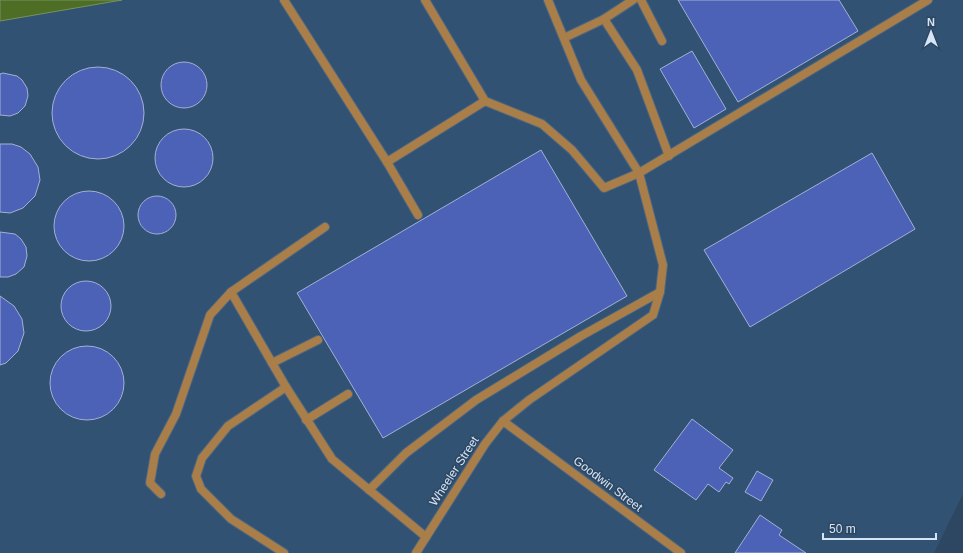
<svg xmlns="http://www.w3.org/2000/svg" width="963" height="553" viewBox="0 0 963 553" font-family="Helvetica,sans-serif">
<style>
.built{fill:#325273}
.water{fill:#4d6e24;stroke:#769263}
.building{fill:#4b62b6;stroke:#a3b0d6}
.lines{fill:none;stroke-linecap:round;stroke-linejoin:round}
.lane-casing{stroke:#4f6780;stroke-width:10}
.street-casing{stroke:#4f6780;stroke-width:10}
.lane{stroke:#a97e49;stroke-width:8}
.street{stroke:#a97e49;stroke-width:8}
.labels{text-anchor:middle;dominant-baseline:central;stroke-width:3;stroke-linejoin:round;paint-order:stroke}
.street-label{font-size:12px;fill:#d5e5f5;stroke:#2d4763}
</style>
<rect width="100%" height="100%" fill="#2d4763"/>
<polygon class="built" points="122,0 963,0 963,494 934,553 0,553 0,21"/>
<polygon class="water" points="0,0 122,0 0,21"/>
<g class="building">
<polygon points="678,0 839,0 858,31 738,102"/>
<polygon points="692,51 726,109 694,128 660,69"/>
<circle cx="184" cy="85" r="23"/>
<circle cx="98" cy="113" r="46"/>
<polygon points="3,73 17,76 22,80 27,88 28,96 25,106 18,113 10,116 0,115 0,74"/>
<circle cx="184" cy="158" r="29"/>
<polygon points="0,144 12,144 21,147 30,154 38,167 40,180 35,196 23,208 10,213 0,212"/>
<polygon points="541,150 627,296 383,438 297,293"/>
<polygon points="872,153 915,229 750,327 704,250"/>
<circle cx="89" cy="226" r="35"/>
<circle cx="157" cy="215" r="19"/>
<polygon points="0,232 15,234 21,239 26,247 27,256 24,267 16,274 8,277 0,277"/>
<circle cx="86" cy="306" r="25"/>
<polygon points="0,296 14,306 22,319 24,333 18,351 6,363 0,365"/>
<circle cx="87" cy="383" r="37"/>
<polygon points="692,419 733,450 719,468 733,478 729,484 726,482 719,492 708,484 696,500 654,470"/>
<polygon points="757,471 773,480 761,501 745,492"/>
<polygon points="760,515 782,530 779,535 806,553 735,553"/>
</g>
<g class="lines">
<g class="lane-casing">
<g id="lane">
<polyline points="284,0 387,162 485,101"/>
<polyline points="425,0 485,101 542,124 572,150 604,188 639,173 928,0"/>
<polyline points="641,0 662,41"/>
<polyline points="604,19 637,70 669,156"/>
<polyline points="564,38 604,19 633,0"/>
<polyline points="387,162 418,215"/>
<polyline points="325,227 231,292 286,387 332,459 426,537"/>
<polyline points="272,363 318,340"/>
<polyline points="306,420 348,394"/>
<polyline points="503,421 529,400 653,315 660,292 663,265 639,173 581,80 548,0"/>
<polyline points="369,490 406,453 476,400 581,336 660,292"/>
<polyline points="161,494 150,483 155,454 176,414 210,315 231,292"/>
<polyline points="284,553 231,519 201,489 196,476 202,458 228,426 286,387"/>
</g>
</g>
<g class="street-casing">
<polyline id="street" points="416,553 485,444 503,421 681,553"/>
</g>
<use href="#lane" class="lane"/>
<use href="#street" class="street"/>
</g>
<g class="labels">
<g class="street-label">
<text transform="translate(454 471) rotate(-57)">Wheeler Street</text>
<text transform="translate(608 484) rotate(37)">Goodwin Street</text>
</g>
</g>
<g transform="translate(931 32)" stroke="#2d4763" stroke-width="3" paint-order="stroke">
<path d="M0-3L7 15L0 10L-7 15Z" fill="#d5e5f5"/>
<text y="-6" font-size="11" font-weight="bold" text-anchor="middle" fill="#d5e5f5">N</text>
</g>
<path d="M823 533v6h113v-6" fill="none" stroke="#d5e5f5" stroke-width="2"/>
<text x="829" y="533" font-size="12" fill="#d5e5f5" stroke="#2d4763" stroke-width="3" paint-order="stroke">50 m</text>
</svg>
